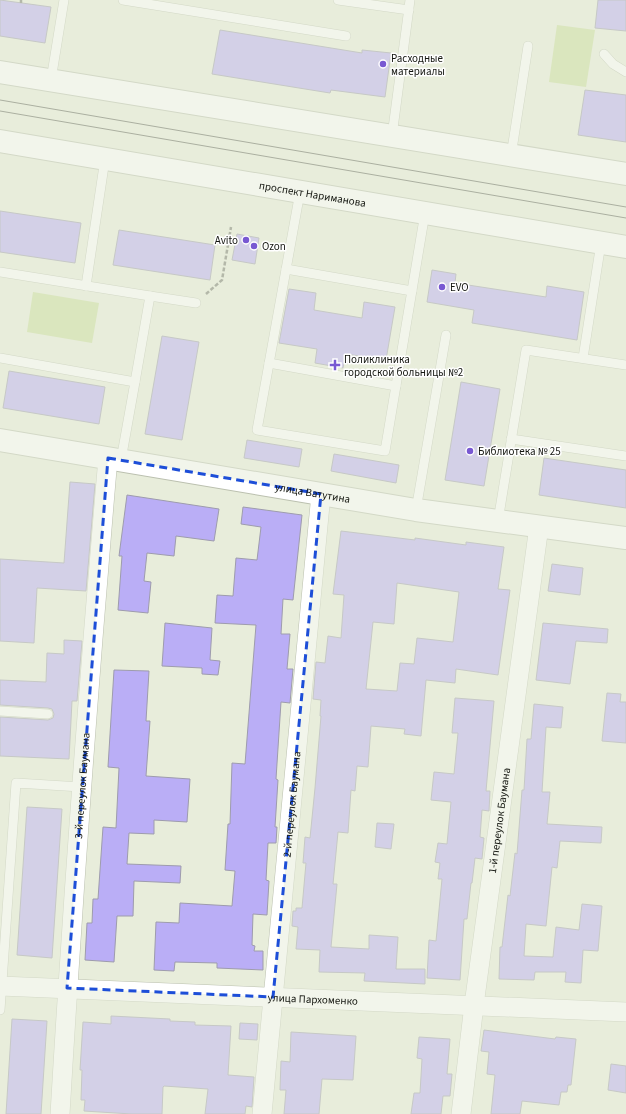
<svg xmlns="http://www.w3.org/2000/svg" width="626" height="1114" viewBox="0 0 626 1114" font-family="'Source Sans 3',sans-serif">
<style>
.green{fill:#cadd9b}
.building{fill:#baaef6;stroke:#9e9cad;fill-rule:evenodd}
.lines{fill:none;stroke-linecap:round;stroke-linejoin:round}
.service-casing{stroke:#bbc0af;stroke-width:10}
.minor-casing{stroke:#bbc0af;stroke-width:20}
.tertiary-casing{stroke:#bbc0af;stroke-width:24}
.primary-casing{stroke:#bbc0af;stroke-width:24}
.path{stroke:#76796e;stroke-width:2.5;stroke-dasharray:4 2;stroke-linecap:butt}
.service{stroke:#fff;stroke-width:9}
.minor{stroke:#fff;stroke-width:19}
.tertiary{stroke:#fff;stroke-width:22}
.primary{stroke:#fff;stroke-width:22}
.tram{stroke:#62655a;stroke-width:1}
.marked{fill:none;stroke:#1d4ed8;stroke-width:3;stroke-dasharray:8 5;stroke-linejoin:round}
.poi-dot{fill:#7858d2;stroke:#fff;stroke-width:1.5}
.labels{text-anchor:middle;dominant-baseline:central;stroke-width:3;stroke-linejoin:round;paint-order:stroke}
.poi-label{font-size:11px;fill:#13150f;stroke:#fff;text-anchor:start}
.street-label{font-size:11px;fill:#13150f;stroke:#fff}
</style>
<rect width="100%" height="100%" fill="#e8eddb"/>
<g class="green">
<polygon points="557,25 595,30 586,87 549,82"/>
<polygon points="33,292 99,303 92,343 27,332"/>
</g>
<g class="building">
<polygon points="0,0 51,7 45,43 0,36"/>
<polygon points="598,0 626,0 626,31 595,28"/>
<polygon points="220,30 362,53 362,50 391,53 385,97 331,90 330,93 212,74"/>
<polygon points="585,90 626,95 626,142 578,135"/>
<polygon points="0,211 81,223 75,263 0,252"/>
<polygon points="119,230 215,245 210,280 113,265"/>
<polygon points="237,234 259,238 255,264 232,260"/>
<polygon points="432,270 456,274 455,283 546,297 547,286 584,292 577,340 472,323 474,310 427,302"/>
<polygon points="289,289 316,293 314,310 362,318 364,302 395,307 386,360 346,354 343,368 315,363 317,349 279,343"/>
<polygon points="162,336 199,342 182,440 145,434"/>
<polygon points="9,371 105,387 99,424 3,408"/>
<polygon points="461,382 500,389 484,486 445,480"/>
<polygon points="247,440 302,449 299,467 244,458"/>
<polygon points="334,454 399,465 396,483 331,471"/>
<polygon points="544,458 626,470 626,508 539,495"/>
<polygon points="70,482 95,484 86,591 37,588 34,643 0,641 0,559 64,563"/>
<polygon points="127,495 219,509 214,541 176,536 174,556 147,553 144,581 151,582 148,613 118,610 122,556 119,556"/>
<polygon points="243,507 302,515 293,600 283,599 281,634 290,634 287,669 293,669 290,703 281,702 276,779 278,780 275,827 277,827 276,843 268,843 266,880 269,881 267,915 253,914 252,945 255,946 254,951 263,951 263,970 217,968 217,963 175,962 174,971 154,970 156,922 179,923 180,903 232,906 235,871 225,870 228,824 230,824 232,763 245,764 256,625 215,623 217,595 233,596 236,558 257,560 261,527 241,524"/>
<path d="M341,531L415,540V538L466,545V542L504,547L498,589L510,590L498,675L456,669L455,683L426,680L421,736L404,734L405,729L371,726L368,767L357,766L355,791L351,790L348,833L338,832L333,884H337L331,947L369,949V935L398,937L396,969H425V984L364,981L365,973L319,972L320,950L296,949L298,927L292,926L293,911H296V908H302L306,863H303L305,837L310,838L315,788L321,716H320L321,700L313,699L316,662L325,663L328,636L341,638L344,595L333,594ZM397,583L459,592L453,642L417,638L414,664L400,663L397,691L366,689L373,622L394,624Z"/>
<polygon points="552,564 583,568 580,595 548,591"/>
<polygon points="165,623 212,628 210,660 220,661 218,675 202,674 202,668 162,666"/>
<polygon points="543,623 608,629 607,643 576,641 570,684 536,680"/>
<polygon points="64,640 82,641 77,701 72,701 69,759 0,756 0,717 48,720 53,718 54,714 52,709 48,708 0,705 0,680 46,682 47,653 64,654"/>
<polygon points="114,670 149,671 146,721 150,721 146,776 190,779 187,822 154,820 154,834 129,833 127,864 181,866 180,883 134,881 133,916 117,916 114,962 85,960 87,923 92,923 93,899 98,899 103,827 116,828 119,768 108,767"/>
<polygon points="607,693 621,694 620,702 626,702 626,743 602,741"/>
<polygon points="455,698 494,701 486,791 490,791 489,811 482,810 480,837 484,838 482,859 475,858 472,883 471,883 467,919 464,919 460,980 427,978 429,940 436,941 442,879 438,879 440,863 435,862 438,843 447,844 451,802 431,800 434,772 454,774 458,733 452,733"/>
<polygon points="534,704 563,707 561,728 546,727 542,792 550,792 547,824 602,827 601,843 560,841 557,868 552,867 546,926 526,924 524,956 553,957 556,927 579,930 582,904 602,906 598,951 583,950 581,983 565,982 566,972 535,972 534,980 499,979 500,947 502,947 508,895 510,896 515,853 517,854 522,790 524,790 527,739 531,739"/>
<polygon points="27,807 62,809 52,958 17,955"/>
<polygon points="377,823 394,824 391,849 375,847"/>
<polygon points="111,1016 170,1019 170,1021 195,1022 195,1025 231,1026 228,1075 254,1077 252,1107 246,1106 245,1114 205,1114 208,1089 164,1086 163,1087 162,1114 132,1114 84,1111 85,1100 81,1100 82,1070 80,1070 83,1022 111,1024"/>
<polygon points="12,1019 47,1021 41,1114 6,1114"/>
<polygon points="240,1023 258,1024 257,1040 239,1039"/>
<polygon points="484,1030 555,1039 556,1037 576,1039 571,1085 568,1085 567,1092 561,1092 559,1105 522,1101 520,1114 491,1114 495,1075 487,1074 489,1052 481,1051"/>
<polygon points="291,1032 356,1036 353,1080 322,1079 319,1114 284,1114 286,1090 280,1090 281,1061 290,1062"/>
<polygon points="419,1037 450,1039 447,1074 452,1074 450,1096 443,1096 441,1114 411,1114 414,1093 420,1093 422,1059 417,1058"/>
<polygon points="611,1064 626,1066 626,1093 608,1090"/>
</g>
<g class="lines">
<g class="service-casing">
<g id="service">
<polyline points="123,0 346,36"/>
<polyline points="338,0 409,10"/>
<polyline points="604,54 613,64 626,72"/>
<polyline points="51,80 64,0"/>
<polyline points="392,136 410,0"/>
<polyline points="511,156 528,46"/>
<polyline points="300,192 257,430 385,451 425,213"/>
<polyline points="286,269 412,291"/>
<polyline points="0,272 150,296"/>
<polyline points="86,286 105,159"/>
<polyline points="0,358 135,382 121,460"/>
<polyline points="583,358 601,243"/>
<polyline points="269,363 396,386"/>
<polyline points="135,382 150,296 196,303"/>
<polyline points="511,439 626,456"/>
<polyline points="416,510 446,335"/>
<polyline points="498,521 526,350 626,365"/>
<polyline points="0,711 48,714"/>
<polyline points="0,1010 16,783 81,787"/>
</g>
</g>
<g class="minor-casing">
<g id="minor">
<path id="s1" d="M0,986L626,1012"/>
<path id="s2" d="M60,1114C73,895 89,677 108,458"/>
<path id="s3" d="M262,1114L321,494"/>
<path id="s4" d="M461,1114L474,1005L539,526"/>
</g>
</g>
<g class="tertiary-casing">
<g id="tertiary">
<path id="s5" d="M0,440L416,510L626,538"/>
</g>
</g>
<g class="primary-casing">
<g id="primary">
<polyline points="0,72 626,174"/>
<path id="s6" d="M0,141L626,247"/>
</g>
</g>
<g class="path">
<polyline points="21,3 21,0"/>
<polyline points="206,294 222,280 231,227"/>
</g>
<use href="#service" class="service"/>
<use href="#minor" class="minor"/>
<use href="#tertiary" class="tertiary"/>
<use href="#primary" class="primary"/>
<g class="tram">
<polyline points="0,100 626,207"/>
<polyline points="0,111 626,218"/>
</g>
</g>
<path d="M0 0H626V1114H0ZM108,458L321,494L273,997L67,988Z" fill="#e8eddb" fill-opacity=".55" fill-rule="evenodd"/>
<path class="marked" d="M108,458L321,494L273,997L67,988Z"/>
<g class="poi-dot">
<circle cx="383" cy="64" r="4"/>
<circle cx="246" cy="240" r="4"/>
<circle cx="254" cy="246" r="4"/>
<circle cx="442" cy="287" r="4"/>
<path d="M333 359h4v4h4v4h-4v4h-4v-4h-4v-4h4z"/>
<circle cx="470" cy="451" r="4"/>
</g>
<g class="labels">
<g class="poi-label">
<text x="391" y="58">Расходные<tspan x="391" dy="13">материалы</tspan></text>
<text x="238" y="240" text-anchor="end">Avito</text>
<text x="262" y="246">Ozon</text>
<text x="450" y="287">EVO</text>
<text x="344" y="359">Поликлиника<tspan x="344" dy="13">городской больницы №2</tspan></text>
<text x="478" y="451">Библиотека № 25</text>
</g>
<g class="street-label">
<text stroke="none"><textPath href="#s6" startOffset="317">проспект Нариманова</textPath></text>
<text stroke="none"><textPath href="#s5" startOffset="317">улица Ватутина</textPath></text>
<text stroke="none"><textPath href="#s2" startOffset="329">3-й переулок Баумана</textPath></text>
<text stroke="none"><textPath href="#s3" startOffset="311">2-й переулок Баумана</textPath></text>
<text stroke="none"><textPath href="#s4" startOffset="296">1-й переулок Баумана</textPath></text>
<text stroke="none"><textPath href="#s1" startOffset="313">улица Пархоменко</textPath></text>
</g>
</g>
</svg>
